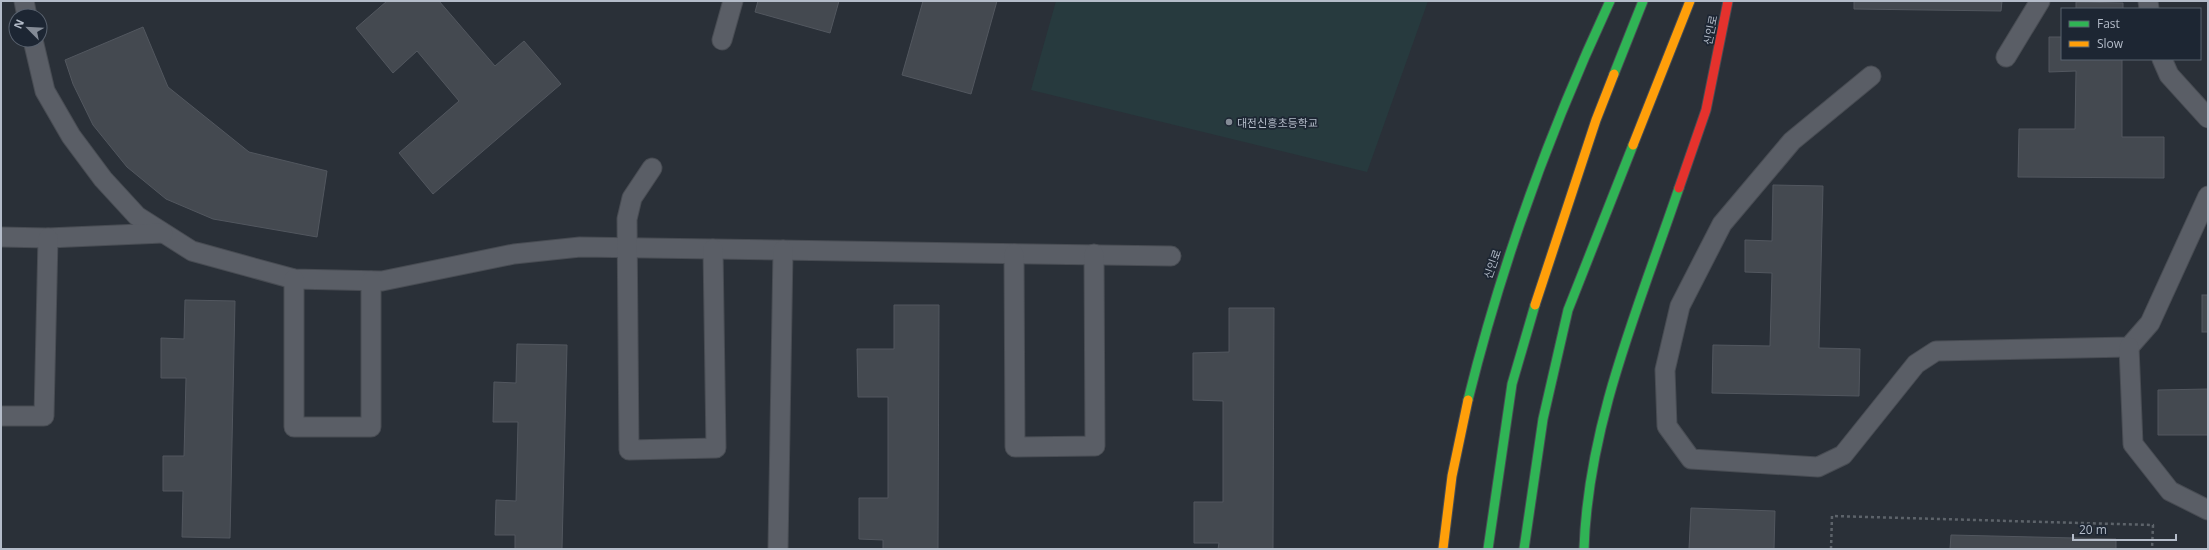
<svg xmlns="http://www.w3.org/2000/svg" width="2209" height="550" viewBox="0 0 2209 550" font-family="'Open Sans','Noto Sans KR',sans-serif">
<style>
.green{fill:#273a3e}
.building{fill:#444950;stroke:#52575f}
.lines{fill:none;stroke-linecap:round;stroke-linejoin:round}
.lane-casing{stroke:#484c53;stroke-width:21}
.fast-casing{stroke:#484c53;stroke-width:11}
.slow-casing{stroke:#484c53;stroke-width:11}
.jam-casing{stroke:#484c53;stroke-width:11}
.path{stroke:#5d636a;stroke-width:2.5;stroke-dasharray:3 3;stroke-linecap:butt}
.lane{stroke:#5a5e66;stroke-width:19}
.fast{stroke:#30b455;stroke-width:9}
.slow{stroke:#ff9f0a;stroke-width:9}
.jam{stroke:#e5322d;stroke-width:9}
.poi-dot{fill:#848b96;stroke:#1d2633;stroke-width:1.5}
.labels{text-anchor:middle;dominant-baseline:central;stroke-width:3.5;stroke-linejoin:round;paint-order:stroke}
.street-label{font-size:11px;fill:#b4bcc9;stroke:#1d2633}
.poi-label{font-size:11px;fill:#b4bcc9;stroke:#1d2633;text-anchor:start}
</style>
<rect width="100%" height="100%" fill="#2a3038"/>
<polygon class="green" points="1056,1 1428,1 1367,172 1031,90"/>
<g class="building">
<polygon points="387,1 439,1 495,66 524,41 561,84 433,194 399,153 459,101 417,51 393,73 356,28"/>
<polygon points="758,1 839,1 830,33 755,12"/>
<polygon points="923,1 997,1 971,94 902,75"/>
<polygon points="1854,1 2002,1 2001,11 1854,9"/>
<polygon points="2076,2 2123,3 2123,9 2076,9"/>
<polygon points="143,27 168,87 249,152 327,171 317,237 213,219 166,199 127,167 93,125 73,84 65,60"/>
<polygon points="2049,37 2062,37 2062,59 2122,59 2122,137 2164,137 2164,178 2018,177 2019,129 2075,129 2076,71 2049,72"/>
<polygon points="1773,185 1823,186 1819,348 1860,349 1859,396 1712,393 1713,345 1770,346 1772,273 1745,272 1745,240 1772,241"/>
<rect x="2202" y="295" width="6" height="37"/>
<polygon points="185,300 235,301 230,538 182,537 183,491 163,491 163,456 184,456 186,378 161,378 161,338 184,339"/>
<polygon points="894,305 939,305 938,549 883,549 883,540 859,539 859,498 888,498 888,397 858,397 857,349 894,349"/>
<polygon points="1229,308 1274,308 1273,549 1218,549 1219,543 1194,543 1194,502 1223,502 1223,401 1193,400 1193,353 1229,352"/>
<polygon points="517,344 567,345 562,549 515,549 515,535 495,535 496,500 516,501 518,422 493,422 494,382 516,383"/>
<polygon points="2208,389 2208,435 2158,435 2158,390"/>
<polygon points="1691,508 1775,511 1774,549 1689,549"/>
<polygon points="1951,535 2116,539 2116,549 1950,549"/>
</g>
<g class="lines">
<g class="lane-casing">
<g id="lane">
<polyline points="24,1 27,16"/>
<polyline points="2148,1 2149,9"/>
<polyline points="33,40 45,91 71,136 103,179 137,216 192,251 294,279 382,281 514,254 580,247 1171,256"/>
<polyline points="722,40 733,1"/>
<polyline points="2006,57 2040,1"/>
<polyline points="2162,59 2169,75 2208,118"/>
<polyline points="1871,76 1792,141 1722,224 1680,306 1665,370 1667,426 1691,459 1818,467 1843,455 1916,364 1936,351 2129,347 2150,323 2208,196"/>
<polyline points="652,168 632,198 627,219 629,450 716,448 713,249"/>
<polyline points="1,237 48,238 163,233"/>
<polyline points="1014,254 1015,447 1095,446 1094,254"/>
<polyline points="294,279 294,427 371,427 371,281"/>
<polyline points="2129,347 2133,444 2170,491 2208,510"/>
<polyline points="1,416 44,416 48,238"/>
<polyline points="778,549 783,250"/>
</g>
</g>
<g class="fast-casing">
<g id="fast">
<polyline points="1614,74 1643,1"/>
<path d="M1468,400C1502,262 1550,130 1610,1"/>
<polyline points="1488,549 1512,384 1535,305"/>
<polyline points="1524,549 1543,419 1568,310 1633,145"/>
<path d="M1584,549C1588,424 1639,306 1679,188"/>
</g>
</g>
<g class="slow-casing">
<g id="slow">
<polyline points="1633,145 1690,1"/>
<polyline points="1535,305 1596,120 1614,74"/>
<polyline points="1443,549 1452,476 1468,400"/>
</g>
</g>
<g class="jam-casing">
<polyline id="jam" points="1679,188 1706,110 1728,1"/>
</g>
<polyline class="path" points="1831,549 1832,516 2153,525 2152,549"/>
<use href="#lane" class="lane"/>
<use href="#fast" class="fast"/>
<use href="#slow" class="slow"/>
<use href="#jam" class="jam"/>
</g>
<circle class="poi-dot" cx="1229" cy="122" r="4"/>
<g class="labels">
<g class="street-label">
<text transform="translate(1710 30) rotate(-79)">신인로</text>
<text transform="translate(1492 264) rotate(-71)">신인로</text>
</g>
<g class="poi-label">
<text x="1237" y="122">대전신흥초등학교</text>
</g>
</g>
<rect width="2209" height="550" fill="none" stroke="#b4bcc9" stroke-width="4"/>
<rect x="2061" y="8" width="140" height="52" fill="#1d2633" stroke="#59626f"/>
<rect x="2069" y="21" width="20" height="6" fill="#30b455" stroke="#59626f"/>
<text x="2097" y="28" font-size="12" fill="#b4bcc9">Fast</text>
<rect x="2069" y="41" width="20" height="6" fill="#ff9f0a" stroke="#59626f"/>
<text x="2097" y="48" font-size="12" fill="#b4bcc9">Slow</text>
<g transform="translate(28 28) rotate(294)"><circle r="19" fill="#1d2633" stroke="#59626f"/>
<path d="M0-3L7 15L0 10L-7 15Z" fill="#848b96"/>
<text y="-6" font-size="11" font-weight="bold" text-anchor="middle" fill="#b4bcc9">N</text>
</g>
<path d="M2073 534v6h103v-6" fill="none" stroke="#b4bcc9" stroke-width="2"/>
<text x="2079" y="534" font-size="12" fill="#b4bcc9" stroke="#1d2633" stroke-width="3" paint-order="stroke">20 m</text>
</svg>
